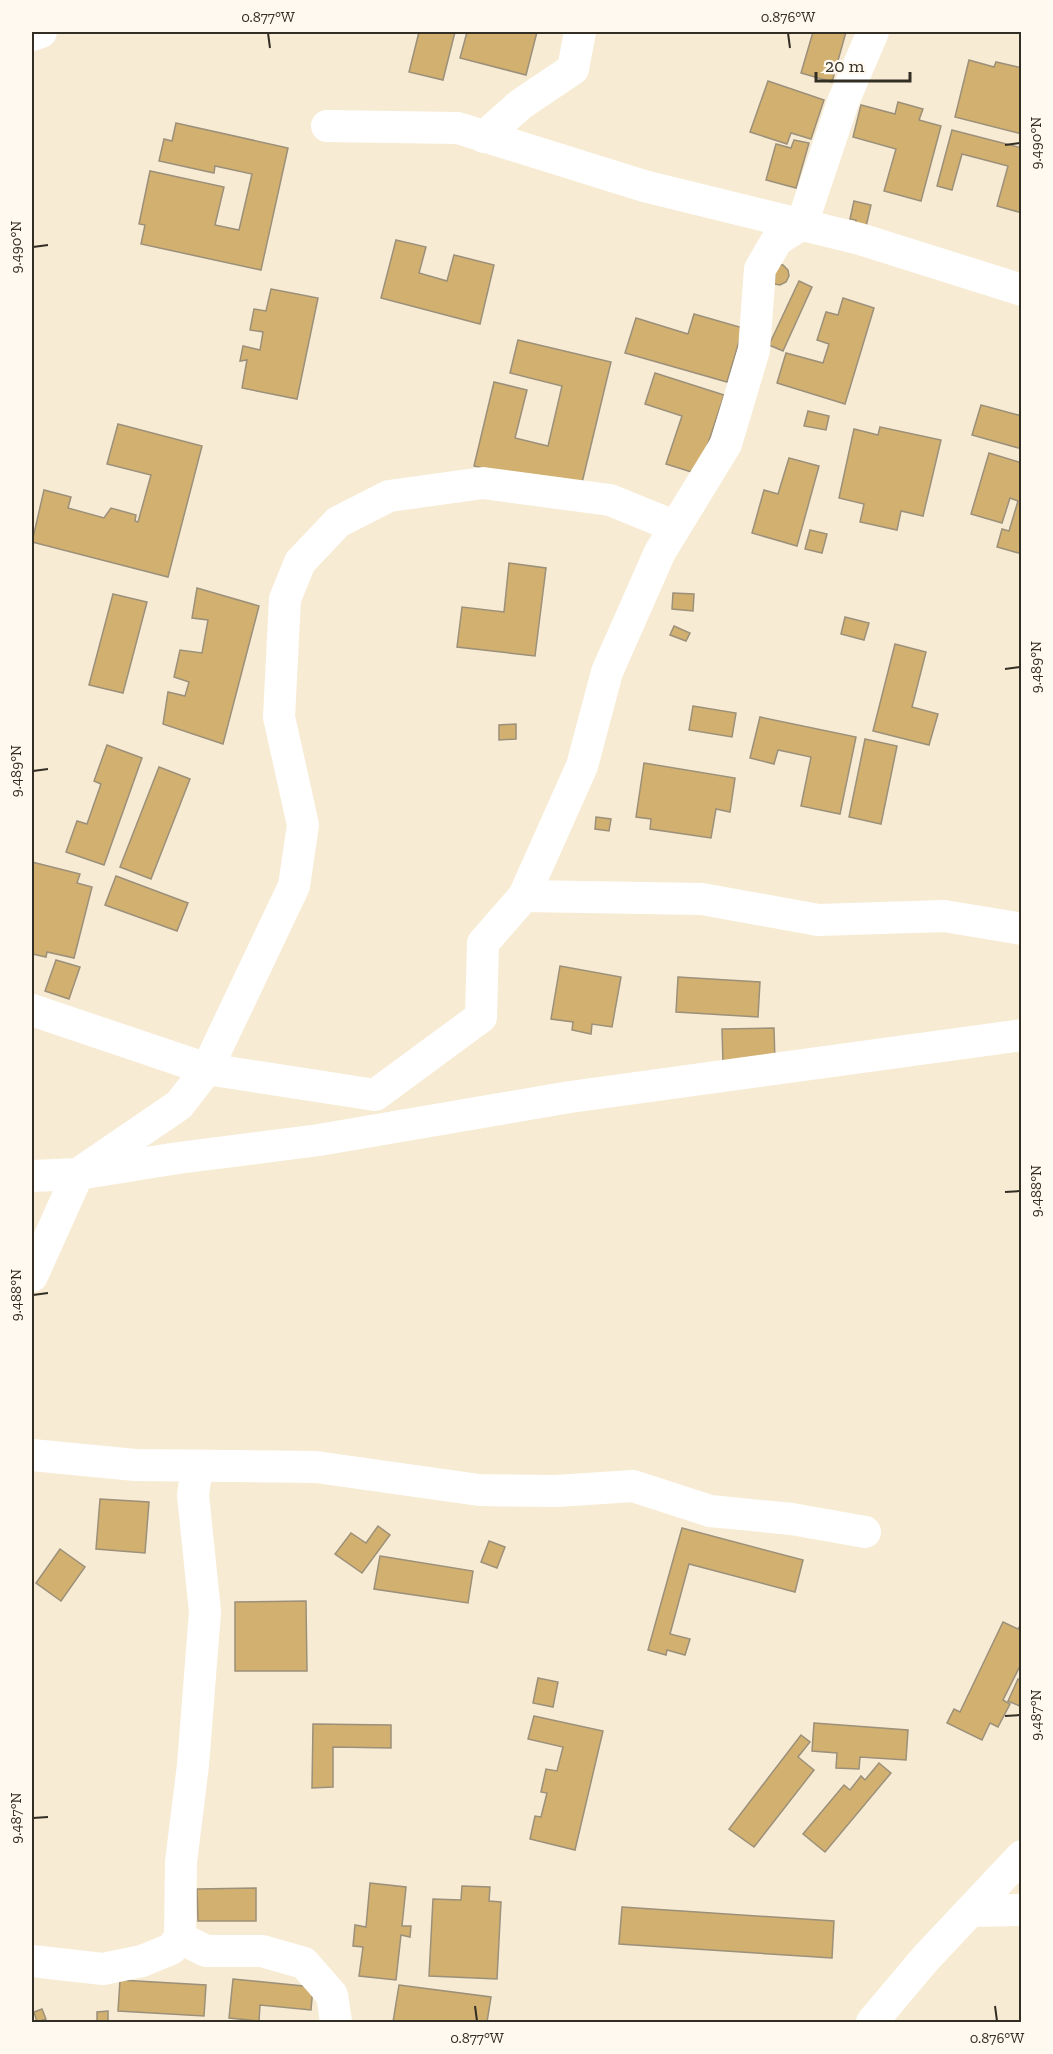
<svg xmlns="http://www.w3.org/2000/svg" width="1053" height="2054" viewBox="0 0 1053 2054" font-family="'Zilla Slab',serif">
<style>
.building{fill:#d1b070;stroke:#9c907a;stroke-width:1.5}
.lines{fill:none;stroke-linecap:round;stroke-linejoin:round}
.street{stroke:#fff;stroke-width:32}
.ticks{fill:none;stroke:#332e24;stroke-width:2}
.neatline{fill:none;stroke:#332e24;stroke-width:2}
.ticks-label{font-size:15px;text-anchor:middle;fill:#332e24}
</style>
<rect width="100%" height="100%" fill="#f8ebd3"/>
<g class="building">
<polygon points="419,32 455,32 443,80 409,72"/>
<polygon points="467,32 537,32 526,75 460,58"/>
<polygon points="813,32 846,32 832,82 801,73"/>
<polygon points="969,60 994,67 996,62 1022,68 1022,134 955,117"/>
<polygon points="768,81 824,100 811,139 791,133 787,144 750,132"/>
<polygon points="898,102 923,109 919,120 941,126 921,201 884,191 896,149 853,137 861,105 895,114"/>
<polygon points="176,123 288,148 261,270 141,244 145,225 139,224 150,171 224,187 215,225 239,230 252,174 215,166 214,173 159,161 164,139 172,141"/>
<polygon points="952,130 1022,148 1022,213 997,206 1008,166 962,154 952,190 937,186"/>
<polygon points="794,140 809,143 796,188 766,180 776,144 791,148"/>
<polygon points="854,201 871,205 865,231 854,229 856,220 850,219"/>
<polygon points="396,240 426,247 419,273 447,281 454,255 494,265 480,324 381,298"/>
<polygon points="776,264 783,265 788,270 789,276 786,282 780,285 774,284"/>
<polygon points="799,281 812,287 783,351 769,345"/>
<polygon points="271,289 318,298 297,399 242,388 247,360 240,361 243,346 260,350 263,332 250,330 254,309 266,311"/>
<polygon points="843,298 874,308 845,404 777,383 786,353 823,363 829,344 817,340 826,312 838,315"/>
<polygon points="694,314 743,328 727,382 625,353 636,318 688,334"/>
<polygon points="518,340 611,362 580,491 474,466 494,382 527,390 515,438 548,446 562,386 510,373"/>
<polygon points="655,373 724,395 698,474 666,464 682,416 645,404"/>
<polygon points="981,405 1022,416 1022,449 972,435"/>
<polygon points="808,411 829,416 826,430 804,426"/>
<polygon points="118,424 202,446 168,577 32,542 44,490 71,497 68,508 104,518 111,508 136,515 135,521 138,522 151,475 107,464"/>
<polygon points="880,427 941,440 923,516 901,511 897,530 860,522 864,504 839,498 854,429 878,435"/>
<polygon points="989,453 1022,463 1022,554 997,547 1002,529 1009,531 1018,501 1010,498 1002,523 971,514"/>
<polygon points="789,458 819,466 797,546 752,533 764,490 778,494"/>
<polygon points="810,530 827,534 822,553 805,549"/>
<polygon points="509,563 546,568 535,656 457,647 462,607 504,612"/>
<polygon points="197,588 259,606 223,744 163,724 168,692 185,696 189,682 174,677 180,650 202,653 208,620 192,618"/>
<polygon points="673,593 694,594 693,611 672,609"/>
<polygon points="113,594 147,602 123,693 89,685"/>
<polygon points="845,617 869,623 864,640 841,634"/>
<polygon points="674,626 690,633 686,641 670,635"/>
<polygon points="895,644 926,652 912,707 938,714 929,745 873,731"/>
<polygon points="693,706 736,713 732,737 689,730"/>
<polygon points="760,717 856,737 840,814 801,806 811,757 778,750 774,764 750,758"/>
<polygon points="516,724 516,739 499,740 499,725"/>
<polygon points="865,739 897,746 881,824 849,817"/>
<polygon points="107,745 142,758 104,865 66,852 77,821 87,824 101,784 94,781"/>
<polygon points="644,763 735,778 730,812 716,809 711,838 650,829 651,819 636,817"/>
<polygon points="159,767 190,779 151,879 120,867"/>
<polygon points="596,817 611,819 609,831 595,829"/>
<polygon points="32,862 80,874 77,883 92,887 74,958 47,952 46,957 32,954"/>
<polygon points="116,876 188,903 177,931 105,905"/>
<polygon points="56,960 80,967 69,999 45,991"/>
<polygon points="560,966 621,977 612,1027 592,1024 591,1034 572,1030 573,1022 551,1019"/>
<polygon points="678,977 760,982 758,1017 676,1012"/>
<polygon points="774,1028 775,1062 723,1063 722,1029"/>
<polygon points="100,1499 149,1502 145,1553 96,1549"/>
<polygon points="378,1526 390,1535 362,1573 335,1554 351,1533 366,1543"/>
<polygon points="682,1528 803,1560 795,1592 689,1564 670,1634 690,1639 685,1655 667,1650 666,1655 648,1650"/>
<polygon points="489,1541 505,1547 497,1568 481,1562"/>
<polygon points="60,1549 85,1567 61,1601 36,1583"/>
<polygon points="380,1556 473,1571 468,1603 374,1589"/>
<polygon points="306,1601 307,1671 235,1671 235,1602"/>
<polygon points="1003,1622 1018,1629 1022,1622 1022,1662 1003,1700 1010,1704 998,1727 990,1723 982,1740 947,1723 954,1709 960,1712"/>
<polygon points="538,1678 558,1682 553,1707 533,1703"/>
<polygon points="1018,1679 1022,1681 1022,1707 1008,1701"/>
<polygon points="534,1716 603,1731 575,1850 530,1839 535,1816 541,1817 547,1793 541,1792 546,1769 557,1771 563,1747 528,1739"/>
<polygon points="814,1723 908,1730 906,1760 860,1757 859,1769 836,1768 837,1753 812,1751"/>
<polygon points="313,1724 391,1725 391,1748 333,1747 333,1787 312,1788"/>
<polygon points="801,1735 810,1742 798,1757 814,1770 754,1847 729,1829"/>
<polygon points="879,1763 891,1773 825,1852 803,1834 844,1785 850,1790 861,1776 865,1780"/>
<polygon points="370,1883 406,1887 402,1926 411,1926 410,1937 401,1935 396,1980 359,1976 363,1947 353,1946 355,1925 366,1927"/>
<polygon points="462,1886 490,1887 489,1901 501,1902 497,1979 429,1976 433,1899 461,1900"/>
<polygon points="256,1888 256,1921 198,1921 197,1889"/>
<polygon points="622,1907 834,1921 832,1958 619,1944"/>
<polygon points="233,1979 313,1987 311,2010 260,2005 259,2021 229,2018"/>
<polygon points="120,1980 206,1985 204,2016 118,2011"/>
<polygon points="399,1985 491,1997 487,2022 393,2022"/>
<polygon points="42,2009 46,2019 37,2022 34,2012"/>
<polygon points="108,2011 108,2022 97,2022 97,2012"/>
</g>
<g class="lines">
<g class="street">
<polyline points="32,35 41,32"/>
<polyline points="327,126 458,128 644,186 860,239 1022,290"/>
<polyline points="484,137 521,104 573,69 580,32"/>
<polyline points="524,896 582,766 607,672 660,552 726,444 754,350 760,269 777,240 802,224 843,102 873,32"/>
<polyline points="32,1010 207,1069 375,1095 481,1017 483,943 524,896 702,899 818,920 944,916 1022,929"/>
<polyline points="32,1176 78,1174 178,1158 319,1140 570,1097 1022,1035"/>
<polyline points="32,1276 78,1174 179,1105 207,1069 294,886 303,825 279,717 285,599 300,562 338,522 389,496 483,483 610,500 674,526"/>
<polyline points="32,1455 135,1465 316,1467 479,1490 556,1491 633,1486 710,1511 792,1519 865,1532"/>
<polyline points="970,1911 1022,1910"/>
<polyline points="180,1938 206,1951 262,1951 304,1963 332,1995 336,2022"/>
<polyline points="32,1961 103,1969 142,1961 171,1949 180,1938 181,1862 193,1765 205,1612 193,1495 197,1466"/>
<polyline points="872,2022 926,1958 1022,1856"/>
</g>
</g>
<path class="ticks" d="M268,33L270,48M788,33L790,48M1005,145L1020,143M33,247L48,245M1005,669L1020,667M33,771L48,769M1005,1192L1020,1191M33,1295L48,1293M1005,1716L1020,1715M33,1818L48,1817M475,2006L477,2021M995,2006L997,2021"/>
<rect width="1053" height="2054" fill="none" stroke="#fff9f0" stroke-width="66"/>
<path d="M816 72v9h94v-9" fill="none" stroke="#332e24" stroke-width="3"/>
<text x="825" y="72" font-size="18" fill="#332e24" stroke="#fff9f0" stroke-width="4.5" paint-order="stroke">20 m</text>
<rect x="33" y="33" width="987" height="1988" class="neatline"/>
<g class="ticks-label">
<text x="268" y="22">0.877°W</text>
<text x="788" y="22">0.876°W</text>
<text transform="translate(1036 143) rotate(-90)" y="5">9.490°N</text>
<text transform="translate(16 247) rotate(-90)" y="5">9.490°N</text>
<text transform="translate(1036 667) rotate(-90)" y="5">9.489°N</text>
<text transform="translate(16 771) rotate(-90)" y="5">9.489°N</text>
<text transform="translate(1036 1191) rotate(-90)" y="5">9.488°N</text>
<text transform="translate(16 1295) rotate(-90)" y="5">9.488°N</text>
<text transform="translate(1036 1715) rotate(-90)" y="5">9.487°N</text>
<text transform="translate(16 1818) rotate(-90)" y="5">9.487°N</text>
<text x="477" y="2043">0.877°W</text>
<text x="997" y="2043">0.876°W</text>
</g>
</svg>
